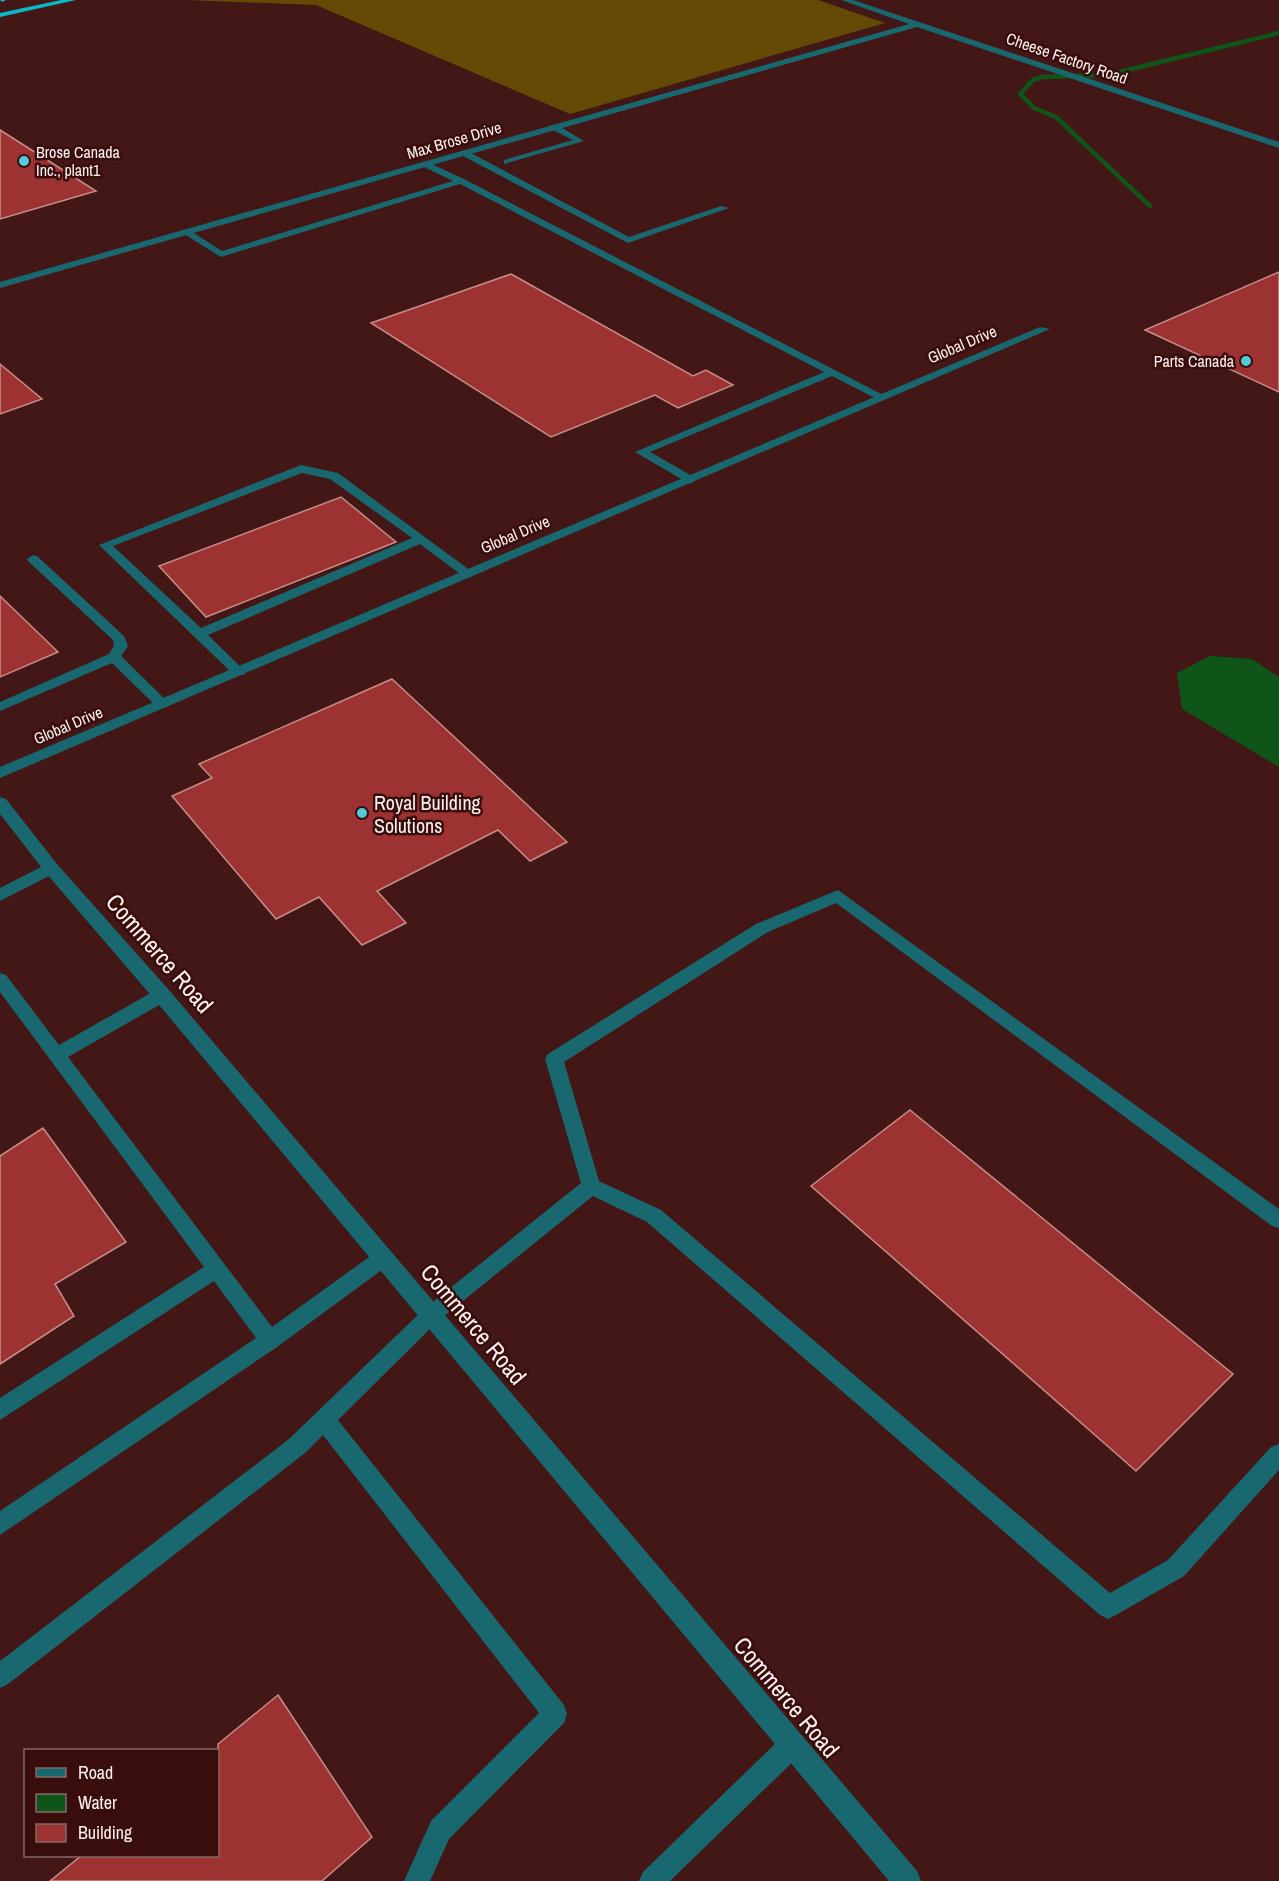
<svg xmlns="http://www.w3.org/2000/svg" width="1279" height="1881" viewBox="0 0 1279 1881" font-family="'Archivo Narrow',sans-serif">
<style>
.forest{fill:#644a05}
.water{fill:#0f5419}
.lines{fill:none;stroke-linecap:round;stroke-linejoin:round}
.stream{stroke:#0f5419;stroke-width:4.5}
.building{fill:#9c3231;stroke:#c68e89;stroke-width:1.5}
.lane{fill:#19676f;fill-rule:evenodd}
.street{fill:#19676f;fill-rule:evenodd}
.highway{fill:#0bb8c7;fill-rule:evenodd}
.poi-dot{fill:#52cbd8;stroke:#380d0c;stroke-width:2}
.labels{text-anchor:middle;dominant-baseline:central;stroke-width:5;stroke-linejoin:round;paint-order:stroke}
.far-street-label{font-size:16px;fill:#fef1f0;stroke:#380d0c}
.far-poi-label{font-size:16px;fill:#fef1f0;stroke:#380d0c;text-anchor:start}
.poi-label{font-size:20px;fill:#fef1f0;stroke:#380d0c;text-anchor:start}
.near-street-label{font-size:24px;fill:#fef1f0;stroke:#380d0c}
</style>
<rect width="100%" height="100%" fill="#431715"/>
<polygon class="forest" points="187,0 818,0 885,23 570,114 316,5"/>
<polygon class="water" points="1210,656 1252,659 1279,677 1279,767 1182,709 1177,673"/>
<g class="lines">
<polyline class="stream" points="1150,206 1056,117 1034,108 1020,94 1033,80 1042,77 1107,75 1279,33"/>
</g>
<g class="building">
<polygon points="0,130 96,191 0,219"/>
<polygon points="1279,272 1279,392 1145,330"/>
<polygon points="511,274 693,376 706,370 733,385 678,408 655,395 551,437 371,323"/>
<polygon points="0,364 42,399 0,414"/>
<polygon points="341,497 396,542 206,617 159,566"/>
<polygon points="0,596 58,652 0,677"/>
<polygon points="392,679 567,842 530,861 498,830 377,891 406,923 362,945 319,897 276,919 172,796 212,778 199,764"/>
<polygon points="910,1110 1233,1374 1136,1471 811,1186"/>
<polygon points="43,1128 126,1242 55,1284 74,1316 0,1364 0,1156"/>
<polygon points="278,1695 372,1837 322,1881 50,1881 81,1856 218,1856 218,1744"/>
</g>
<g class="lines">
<g class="lane">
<polygon points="551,125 557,125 584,141 504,164 504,160 573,140 551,129"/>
<polygon points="461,151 467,151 629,237 721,206 729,208 628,243 461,155"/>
<polygon points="425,161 464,179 889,398 879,400 832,376 650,452 694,477 696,480 690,484 635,452 824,372 460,184 221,257 181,232 189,230 222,251 453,181 422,166 421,164"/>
<path d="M301,465L338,473L475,574L469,578L464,577L420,544L208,635L246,672L244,675H234L99,545ZM302,473L330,479L412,538L201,628L113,546Z"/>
<polygon points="33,555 37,556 124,636 128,646 121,656 167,701 169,704 167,707 157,707 112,663 0,711 0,702 109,654 114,646 113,640 29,562 27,559"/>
<polygon points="51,862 57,864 59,868 57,872 0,901 0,888"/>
<polygon points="838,890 1279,1209 1279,1228 1272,1226 836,903 768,932 564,1062 599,1181 661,1210 1110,1593 1168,1560 1271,1447 1279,1444 1279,1470 1184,1576 1116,1615 1108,1619 1100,1615 647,1222 593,1196 438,1321 338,1420 564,1705 567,1714 564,1723 449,1839 430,1881 404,1881 431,1821 539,1713 323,1435 305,1453 8,1684 0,1688 0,1661 289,1439 424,1309 581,1183 545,1059 548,1054 756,924"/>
<polygon points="0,973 6,975 59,1045 156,990 168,990 171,995 168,1000 68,1057 272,1327 376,1252 383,1249 390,1252 393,1258 390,1264 277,1347 0,1535 0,1511 256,1338 214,1281 0,1420 0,1398 204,1267 0,992"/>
<polygon points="792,1733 801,1736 804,1745 801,1754 670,1881 639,1881 643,1872 783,1736"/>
</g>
<g class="street">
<polygon points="841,0 853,0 1279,142 1279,148 917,27 0,288 0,282 909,24"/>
<polygon points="1040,327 1050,329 0,778 0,767"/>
<polygon points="0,797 6,799 57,864 169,990 917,1871 921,1881 889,1881 155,1000 45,872 0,814"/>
</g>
<g class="highway">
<polygon points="0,0 6,0 2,2"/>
<polygon points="61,0 76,0 0,17 0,13"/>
</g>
</g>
<g class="poi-dot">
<circle cx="24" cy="161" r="6"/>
<circle cx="1246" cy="361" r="6"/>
<circle cx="362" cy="813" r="6"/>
</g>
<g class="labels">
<g class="far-street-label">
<text transform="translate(1067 58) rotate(19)">Cheese Factory Road</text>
<text transform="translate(454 140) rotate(-16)">Max Brose Drive</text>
<text transform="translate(962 344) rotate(-23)">Global Drive</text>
<text transform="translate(515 534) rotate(-23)">Global Drive</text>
<text transform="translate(68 725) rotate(-23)">Global Drive</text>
</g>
<g class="far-poi-label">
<text x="36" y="152">Brose Canada<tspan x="36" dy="18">Inc., plant1</tspan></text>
<text x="1234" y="361" text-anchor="end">Parts Canada</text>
</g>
<g class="poi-label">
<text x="374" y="802">Royal Building<tspan x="374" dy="23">Solutions</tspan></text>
</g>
<g class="near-street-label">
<text transform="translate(160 953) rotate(49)">Commerce Road</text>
<text transform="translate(474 1324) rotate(50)">Commerce Road</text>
<text transform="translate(787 1697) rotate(50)">Commerce Road</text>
</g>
</g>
<rect x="24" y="1749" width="195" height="108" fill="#380d0c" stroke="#876867" stroke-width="1.5"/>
<rect x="36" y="1768" width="30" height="9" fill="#19676f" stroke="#876867" stroke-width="1.5"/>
<text x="78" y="1779" font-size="18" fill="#fef1f0">Road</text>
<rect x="36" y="1794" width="30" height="18" fill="#0f5419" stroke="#876867" stroke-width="1.5"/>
<text x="78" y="1809" font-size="18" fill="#fef1f0">Water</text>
<rect x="36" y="1824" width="30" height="18" fill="#9c3231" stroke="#876867" stroke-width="1.5"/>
<text x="78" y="1839" font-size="18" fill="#fef1f0">Building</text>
</svg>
